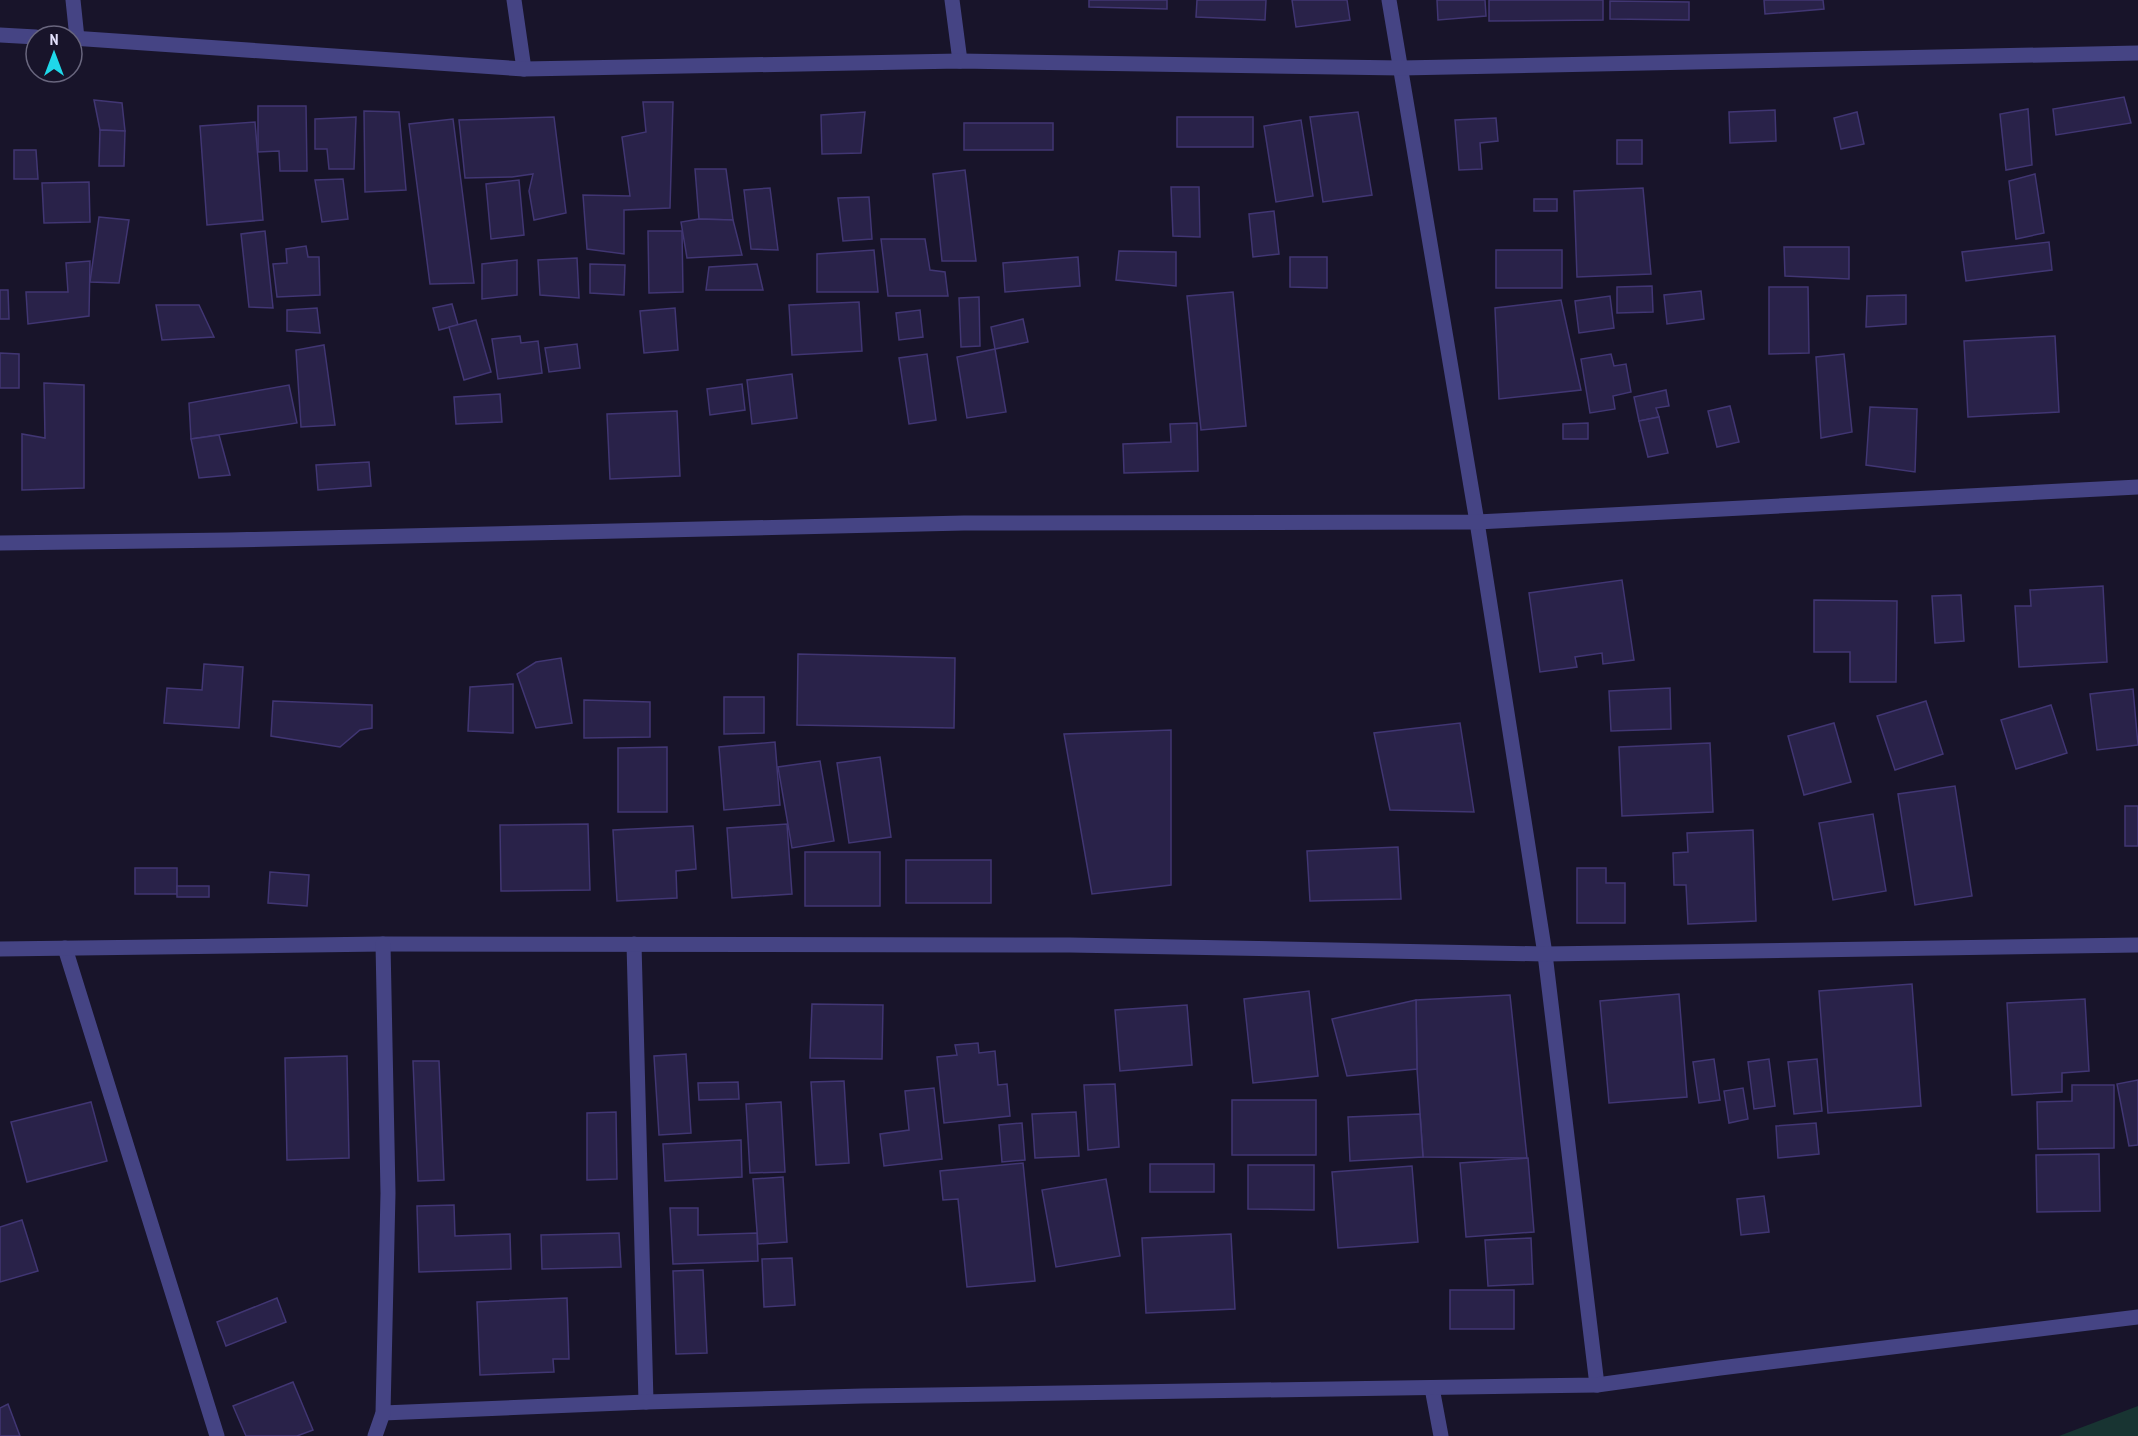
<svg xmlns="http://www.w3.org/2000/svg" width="2138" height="1436" viewBox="0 0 2138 1436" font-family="'PT Sans Narrow',sans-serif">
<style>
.green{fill:#183432}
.building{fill:#292249;stroke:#413673;stroke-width:1.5}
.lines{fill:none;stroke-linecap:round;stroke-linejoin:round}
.minor{stroke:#454484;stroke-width:15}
</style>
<rect width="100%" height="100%" fill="#18142a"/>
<polygon class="green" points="2138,1406 2138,1436 2059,1436"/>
<g class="building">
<polygon points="1089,0 1167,0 1167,9 1089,7"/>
<polygon points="1197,0 1266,0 1265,20 1196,17"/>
<polygon points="1292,0 1347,0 1350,20 1296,27"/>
<polygon points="1437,0 1485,0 1486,16 1438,20"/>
<polygon points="1489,0 1603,0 1603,20 1489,21"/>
<polygon points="1764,0 1823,0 1824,9 1765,14"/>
<polygon points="1610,1 1689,2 1689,20 1610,19"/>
<polygon points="2124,97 2131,123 2056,135 2053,109"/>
<polygon points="94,100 122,103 125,131 100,130"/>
<polygon points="643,102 673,102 670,208 624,210 624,254 587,249 583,195 630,196 622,137 646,132"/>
<polygon points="258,106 306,106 307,171 280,171 279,151 258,152"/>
<polygon points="2028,109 2032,165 2006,170 2000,114"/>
<polygon points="1775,110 1776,141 1730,143 1729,112"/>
<polygon points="364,111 399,112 406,190 365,192"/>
<polygon points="865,112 861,153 822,154 821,115"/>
<polygon points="1358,112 1372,195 1323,202 1310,117"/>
<polygon points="1857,112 1864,144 1841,149 1834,118"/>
<polygon points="356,117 354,169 329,169 327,149 315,149 315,119"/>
<polygon points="554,117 566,213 534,220 529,191 533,174 512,177 465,178 459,120"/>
<rect x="1177" y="117" width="76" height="30"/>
<polygon points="1496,118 1498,141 1480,143 1482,169 1459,170 1455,120"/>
<polygon points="453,119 474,283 430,284 409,124"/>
<polygon points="1301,120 1313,196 1276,202 1264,126"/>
<polygon points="255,122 263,220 207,225 200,126"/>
<rect x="964" y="123" width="89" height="27"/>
<polygon points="100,130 125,131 124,166 99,166"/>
<rect x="1617" y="140" width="25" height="24"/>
<polygon points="14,150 36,150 38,179 14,179"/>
<polygon points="695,169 726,169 733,220 699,219"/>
<polygon points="965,170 976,261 942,261 933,174"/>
<polygon points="2035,174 2044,233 2016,239 2009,181"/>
<polygon points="343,179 348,219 322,222 315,180"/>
<polygon points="519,180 524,235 491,239 486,184"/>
<polygon points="89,182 90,222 44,223 42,183"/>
<polygon points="1171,187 1199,187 1200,237 1173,236"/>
<polygon points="770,188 778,250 751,249 744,190"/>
<polygon points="1643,188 1651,274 1577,277 1574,191"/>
<polygon points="869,197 872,239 843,241 838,198"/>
<rect x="1534" y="199" width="23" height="12"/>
<polygon points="1274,211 1279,254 1253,257 1249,214"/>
<polygon points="99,217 129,220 119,283 90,282"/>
<polygon points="699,219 733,220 742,255 687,258 681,222"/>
<polygon points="265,231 273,308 249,307 241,234"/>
<polygon points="648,231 682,231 683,292 649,293"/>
<polygon points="881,239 925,239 930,270 945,272 948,296 888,296"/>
<polygon points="2049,242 2052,270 1966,281 1962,252"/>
<polygon points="306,246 308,257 319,257 320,295 277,297 273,264 287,263 286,249"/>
<polygon points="1784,247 1849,247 1849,279 1785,276"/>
<polygon points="874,250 878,292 817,292 817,254"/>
<rect x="1496" y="250" width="66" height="38"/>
<polygon points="1119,251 1176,252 1176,286 1116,280"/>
<polygon points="1078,257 1080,286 1005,292 1003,263"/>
<polygon points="1290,257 1327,257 1327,288 1290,287"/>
<polygon points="577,258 579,298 540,295 538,260"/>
<polygon points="517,260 517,295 482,299 482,264"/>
<polygon points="90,261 89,316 28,324 26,292 68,292 66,263"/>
<polygon points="590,264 625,265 624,295 590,293"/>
<polygon points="757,264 763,290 706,290 709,267"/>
<polygon points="1652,286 1653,312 1617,313 1617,287"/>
<polygon points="1769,287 1808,287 1809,353 1769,354"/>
<polygon points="0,290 8,290 9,319 0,319"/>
<polygon points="1701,291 1704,319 1667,324 1664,295"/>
<polygon points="1233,292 1246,426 1201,430 1187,296"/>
<polygon points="1906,295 1906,324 1866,327 1867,296"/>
<polygon points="1610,296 1614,328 1579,333 1575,301"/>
<polygon points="979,297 980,346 961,347 959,298"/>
<polygon points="1561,300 1581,390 1499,399 1495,308"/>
<polygon points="859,302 862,351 792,355 789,305"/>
<polygon points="452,304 458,325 439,330 433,308"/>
<polygon points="156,305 199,305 214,337 162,340"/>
<polygon points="317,308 320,333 287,331 287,310"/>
<polygon points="675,308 678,350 644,353 640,311"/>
<polygon points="920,310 923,337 899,340 896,313"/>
<polygon points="1023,319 1028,342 995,349 991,327"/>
<polygon points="476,320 491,372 464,380 449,327"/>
<polygon points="520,336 521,343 538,341 542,373 498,379 492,339"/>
<polygon points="2055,336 2059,412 1968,417 1964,341"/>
<polygon points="577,344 580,368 549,372 545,348"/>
<polygon points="324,345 335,425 301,427 296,350"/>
<polygon points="995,349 1006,412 967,418 957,357"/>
<polygon points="0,353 19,354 19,388 0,388"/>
<polygon points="927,354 936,420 909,424 899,358"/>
<polygon points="1611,354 1614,366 1626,364 1631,392 1613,396 1615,409 1590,413 1581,359"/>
<polygon points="1844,354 1852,432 1821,438 1816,357"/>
<polygon points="792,374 797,418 752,424 747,380"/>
<polygon points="44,383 84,385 84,488 22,490 22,434 45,438"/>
<polygon points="742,384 745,410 710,415 707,389"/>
<polygon points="289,385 297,423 191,439 189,403"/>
<polygon points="1666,390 1669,406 1656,408 1659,417 1639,421 1634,397"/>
<polygon points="500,394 502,422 456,424 454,397"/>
<polygon points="1730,406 1739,442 1717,447 1708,411"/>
<polygon points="1870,407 1917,409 1915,472 1866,465"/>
<polygon points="677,411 680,476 610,479 607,414"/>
<polygon points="1659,417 1668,453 1648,457 1639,421"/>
<polygon points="1197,423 1198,471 1124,473 1123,444 1171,442 1170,424"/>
<polygon points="1588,423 1588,439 1563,439 1563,424"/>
<polygon points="219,435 230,475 199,478 191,439"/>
<polygon points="369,462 371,486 318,490 316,465"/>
<polygon points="1622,580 1634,660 1603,664 1602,653 1575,657 1577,667 1540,672 1529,593"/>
<polygon points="2103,586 2107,662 2019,667 2015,606 2031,606 2030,590"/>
<polygon points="1961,595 1964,641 1935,643 1932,596"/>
<polygon points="1814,600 1897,601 1896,682 1850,682 1850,652 1814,652"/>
<polygon points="798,654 955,658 954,728 797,725"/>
<polygon points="561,658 572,723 536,728 517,674 536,662"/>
<polygon points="204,664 243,667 239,728 164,723 167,688 202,690"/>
<polygon points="513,684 513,733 468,731 470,687"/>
<polygon points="1670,688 1671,729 1611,731 1609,691"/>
<polygon points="2133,689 2138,745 2097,750 2090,694"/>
<polygon points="724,697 764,697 764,733 724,734"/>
<polygon points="584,700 650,702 650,737 584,738"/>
<polygon points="273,701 372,705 372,728 360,730 340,747 271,736"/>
<polygon points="1926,701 1943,754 1895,770 1877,716"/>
<polygon points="2051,705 2067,753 2016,769 2001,720"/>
<polygon points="1460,723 1474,812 1390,810 1374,733"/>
<polygon points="1834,723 1851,782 1804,795 1788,736"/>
<polygon points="1171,730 1171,885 1092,894 1064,734"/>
<polygon points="775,742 780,805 724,810 719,747"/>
<polygon points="1710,743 1713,812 1622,816 1619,747"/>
<polygon points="667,747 667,812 618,812 618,748"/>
<polygon points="880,757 891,837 849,843 837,763"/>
<polygon points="820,761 834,841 792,848 778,767"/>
<polygon points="1955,786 1972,896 1915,905 1898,794"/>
<rect x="2125" y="806" width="13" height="40"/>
<polygon points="1873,814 1886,891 1833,900 1819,823"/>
<polygon points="588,824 590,890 501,891 500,825"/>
<polygon points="787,824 792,894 732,898 727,828"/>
<polygon points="693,826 696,869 676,871 677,898 617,901 613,830"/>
<polygon points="1753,830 1756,921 1688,924 1686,885 1674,885 1673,853 1688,852 1687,833"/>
<polygon points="1398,847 1401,899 1310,901 1307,851"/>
<rect x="805" y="852" width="75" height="54"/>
<rect x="906" y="860" width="85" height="43"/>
<rect x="135" y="868" width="42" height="26"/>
<polygon points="1577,868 1606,868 1606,883 1625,883 1625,923 1577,923"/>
<polygon points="270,872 309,875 307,906 268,903"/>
<rect x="177" y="886" width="32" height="11"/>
<polygon points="1912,984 1921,1106 1828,1113 1819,991"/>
<polygon points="1309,991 1318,1076 1253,1083 1244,999"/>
<polygon points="1679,994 1687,1097 1609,1103 1600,1001"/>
<polygon points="1510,995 1527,1158 1423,1157 1417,1069 1416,1000"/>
<polygon points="2085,999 2089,1071 2062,1073 2062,1092 2012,1095 2007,1003"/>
<polygon points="1416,1000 1417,1069 1347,1076 1332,1019"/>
<polygon points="812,1004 883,1005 882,1059 810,1058"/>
<polygon points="1187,1005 1192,1065 1120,1071 1115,1010"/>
<polygon points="978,1043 979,1053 995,1051 998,1085 1007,1084 1010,1116 944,1123 937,1057 957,1055 955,1045"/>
<polygon points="686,1054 691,1133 659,1135 654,1056"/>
<polygon points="347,1056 349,1158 287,1160 285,1058"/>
<polygon points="1714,1059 1720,1100 1699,1103 1693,1062"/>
<polygon points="1769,1059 1775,1106 1754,1109 1748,1062"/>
<polygon points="1817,1059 1822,1111 1794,1114 1788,1062"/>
<polygon points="413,1061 439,1061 444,1180 418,1181"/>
<polygon points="2138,1080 2138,1145 2129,1146 2117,1084"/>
<polygon points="844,1081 849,1163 816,1165 811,1082"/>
<polygon points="738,1082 739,1099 699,1100 698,1083"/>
<polygon points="1115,1084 1119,1147 1088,1150 1084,1085"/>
<polygon points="2072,1085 2114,1085 2114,1148 2038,1149 2037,1102 2072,1101"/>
<polygon points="934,1088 942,1159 884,1166 880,1134 909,1130 905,1091"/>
<polygon points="1743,1088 1748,1119 1729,1123 1724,1091"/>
<rect x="1232" y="1100" width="84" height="55"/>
<polygon points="91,1102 107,1161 27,1182 11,1122"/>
<polygon points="781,1102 785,1172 750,1173 746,1104"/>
<polygon points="616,1112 617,1179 587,1180 587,1113"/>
<polygon points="1076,1112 1079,1156 1035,1158 1032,1114"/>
<polygon points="1420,1114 1423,1157 1350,1161 1348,1117"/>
<polygon points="1022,1123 1025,1160 1002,1162 999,1125"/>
<polygon points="1816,1123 1819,1154 1778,1158 1776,1126"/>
<polygon points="741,1140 742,1177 665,1181 663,1144"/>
<polygon points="2099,1154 2100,1211 2037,1212 2036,1155"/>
<polygon points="1528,1158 1534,1232 1466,1237 1460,1163"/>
<polygon points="1023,1163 1035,1281 967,1287 958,1199 943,1200 940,1171"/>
<rect x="1150" y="1164" width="64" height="28"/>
<polygon points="1248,1165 1314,1165 1314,1210 1248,1209"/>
<polygon points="1412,1166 1418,1242 1338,1248 1332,1172"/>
<polygon points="783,1177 787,1242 758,1244 753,1179"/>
<polygon points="1106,1179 1120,1256 1056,1267 1042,1190"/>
<polygon points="1764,1196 1769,1232 1741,1235 1737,1199"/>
<polygon points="454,1205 455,1236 510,1234 511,1269 419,1272 417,1206"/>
<polygon points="670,1208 698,1208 698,1235 757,1233 758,1261 673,1264"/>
<polygon points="22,1220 38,1271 0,1282 0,1227"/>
<polygon points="619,1233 621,1267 542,1269 541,1235"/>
<polygon points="1231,1234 1235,1309 1146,1313 1142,1238"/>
<polygon points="1531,1238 1533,1284 1488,1286 1485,1240"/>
<polygon points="792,1258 795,1305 764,1307 762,1259"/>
<polygon points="703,1270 707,1353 676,1354 673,1271"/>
<rect x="1450" y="1290" width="64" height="39"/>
<polygon points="277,1298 286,1322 226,1346 217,1322"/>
<polygon points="567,1298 569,1359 553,1359 554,1372 480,1375 477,1302"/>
<polygon points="293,1382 313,1430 297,1436 246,1436 233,1406"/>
<polygon points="8,1404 20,1436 0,1436 0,1408"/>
</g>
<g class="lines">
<g class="minor">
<polyline points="73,0 77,38"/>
<polyline points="514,0 524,69"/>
<polyline points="952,0 960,61"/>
<polyline points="1389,0 1477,522 1545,954 1597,1385"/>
<polyline points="0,35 36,37"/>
<polyline points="72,38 524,69 960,61 1401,68 2138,53"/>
<polyline points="0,543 229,540 964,523 1477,522 2138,487"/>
<polyline points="634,944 646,1402"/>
<polyline points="65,948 217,1436"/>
<polyline points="0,949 383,944 1070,945 1545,954 2138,945"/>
<polyline points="1432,1388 1441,1436"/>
<polyline points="383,1413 646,1402 863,1396 1597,1385 1720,1368 2138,1317"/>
<polyline points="375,1436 383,1413 388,1193 383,944"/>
</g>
</g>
<g transform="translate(54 54)"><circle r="28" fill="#18142a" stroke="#69667e" stroke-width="1.5"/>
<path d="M0-4.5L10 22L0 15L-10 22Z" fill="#1fd8e9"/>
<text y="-9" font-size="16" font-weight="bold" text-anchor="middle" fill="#e3e0fc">N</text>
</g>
</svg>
